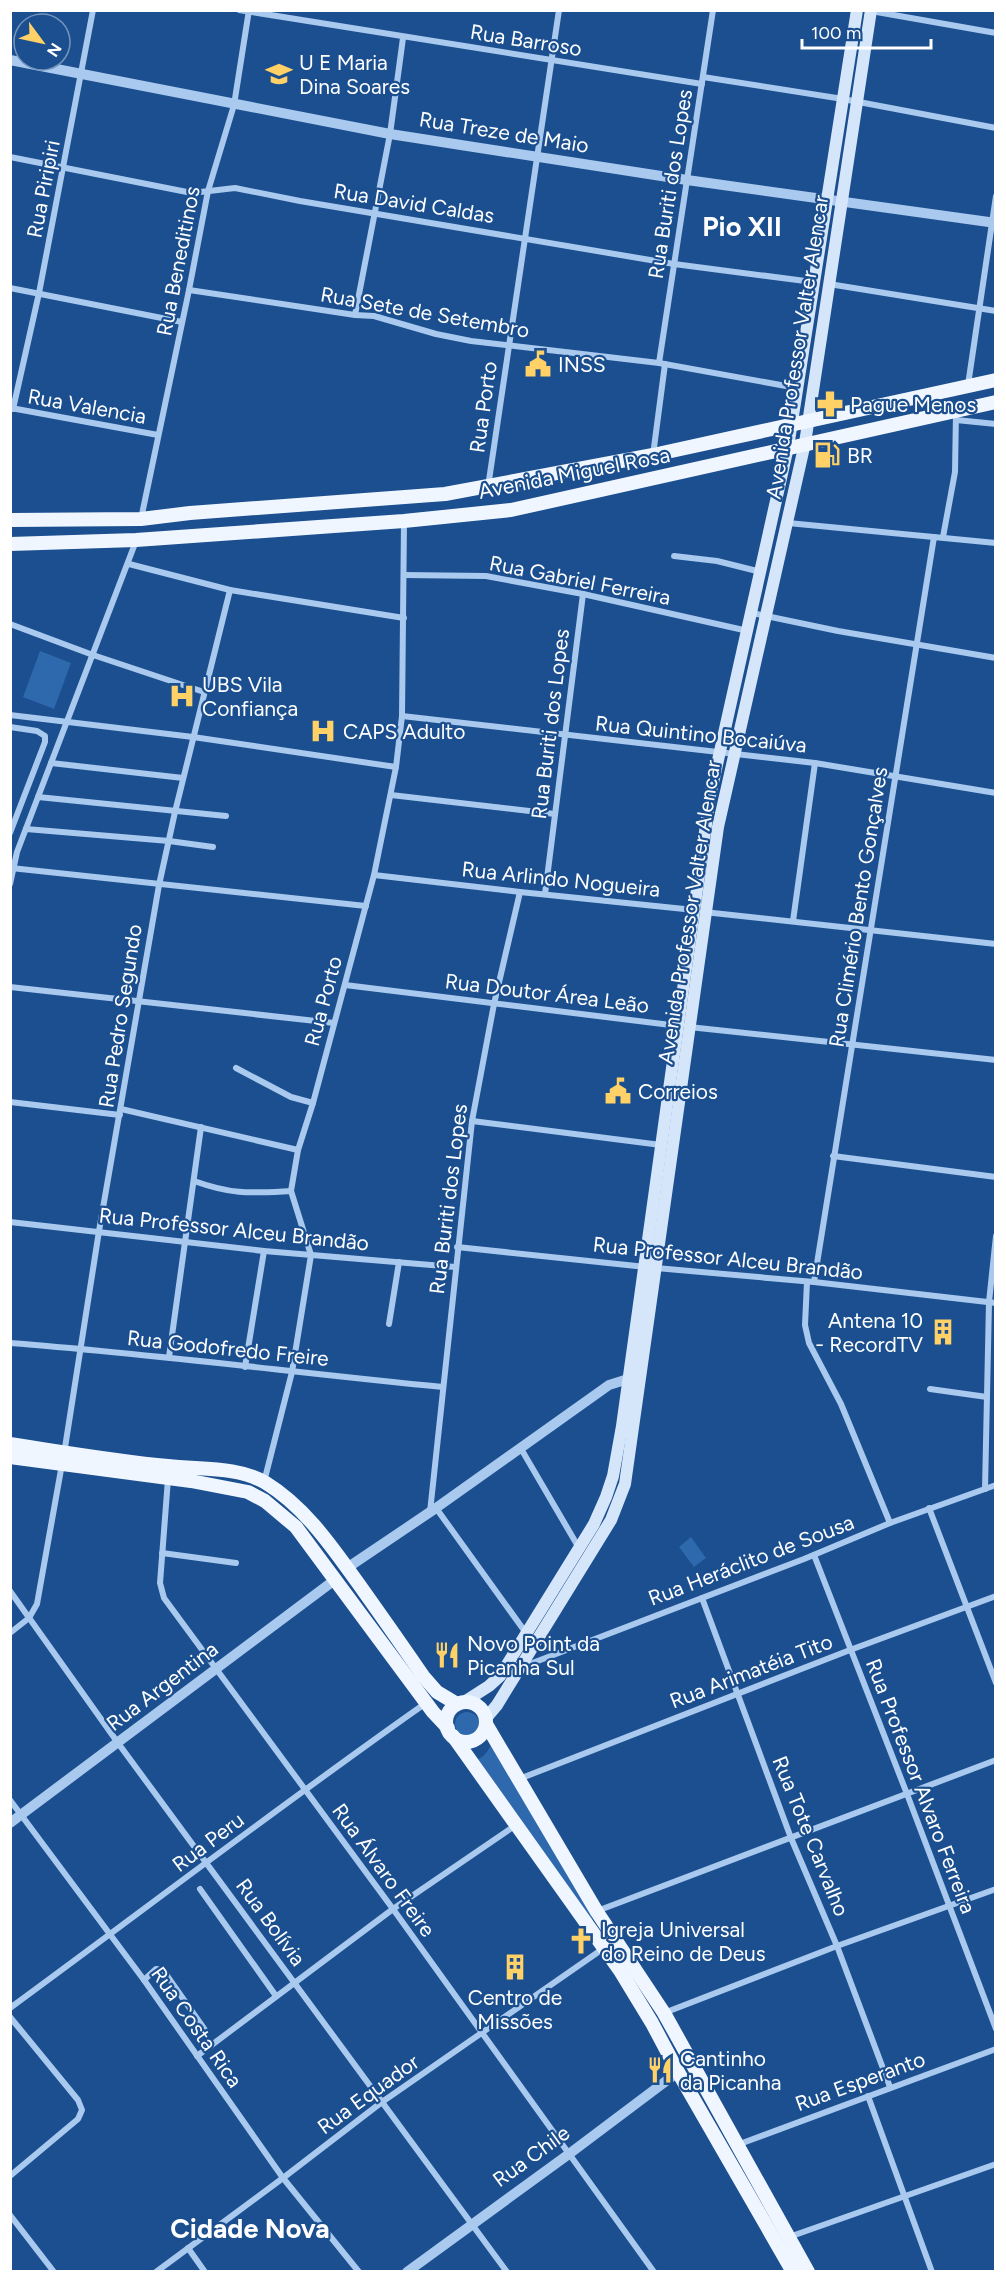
<svg xmlns="http://www.w3.org/2000/svg" width="1006" height="2282" viewBox="0 0 1006 2282" font-family="Figtree,sans-serif">
<style>
.green{fill:#2e69ad}
.lines{fill:none;stroke-linecap:round;stroke-linejoin:round}
.minor{stroke:#a9c9ee;stroke-width:6}
.tertiary{stroke:#a9c9ee;stroke-width:10}
.secondary{stroke:#d6e6fa;stroke-width:12}
.primary{stroke:#f0f6ff;stroke-width:14}
.labels{text-anchor:middle;dominant-baseline:central;stroke-width:4.5;stroke-linejoin:round;paint-order:stroke}
.street-label{font-size:21px;fill:#fff;stroke:#1b4f8f}
.poi-label{font-size:21px;fill:#fff;stroke:#1b4f8f;text-anchor:start}
.district-label{font-size:27px;font-weight:bold;fill:#fff;stroke:#1b4f8f}
</style>
<rect width="100%" height="100%" fill="#1b4f8f"/>
<g class="green">
<polygon points="40,651 71,663 54,709 23,697"/>
<polygon points="691,1537 706,1558 694,1567 679,1547"/>
<circle cx="467" cy="1724" r="12"/>
<path d="M491,1745L591,1914L595,1928L474,1761C483,1758 487,1753 491,1745Z"/>
</g>
<g class="lines">
<g class="minor">
<polyline points="239,10 702,84"/>
<polyline points="871,11 996,33"/>
<polyline points="703,77 843,99 996,128"/>
<polyline points="10,157 192,193 235,188 300,201 674,264 813,282"/>
<polyline points="829,284 996,311"/>
<polyline points="10,288 182,322"/>
<polyline points="189,290 355,315 374,316 436,334 471,341 659,363 797,388"/>
<polyline points="355,315 390,134 403,38"/>
<polyline points="659,363 713,10"/>
<polyline points="968,385 996,196"/>
<polyline points="11,408 158,435"/>
<polyline points="13,409 39,293 93,10"/>
<polyline points="956,420 996,424"/>
<polyline points="653,455 665,364"/>
<polyline points="488,487 559,10"/>
<polyline points="141,519 189,290 208,191 234,105 249,10"/>
<polyline points="788,523 996,543"/>
<polyline points="943,537 955,472 956,412"/>
<polyline points="674,556 717,561 761,572"/>
<polyline points="129,564 230,590 404,618"/>
<polyline points="404,575 486,576 583,594 748,631"/>
<polyline points="752,613 838,631 996,658"/>
<polyline points="10,624 93,655 204,692"/>
<polyline points="10,715 193,737 396,767"/>
<polyline points="402,716 815,763 996,793"/>
<polyline points="10,727 37,731 45,736 45,742 10,833"/>
<polyline points="51,763 183,778"/>
<polyline points="391,795 555,814"/>
<polyline points="38,797 226,816"/>
<polyline points="26,829 169,841 213,847"/>
<polyline points="11,868 366,906"/>
<polyline points="374,875 520,892 694,910"/>
<polyline points="10,884 17,852 38,797 136,541"/>
<polyline points="545,894 583,594"/>
<polyline points="704,912 996,944"/>
<polyline points="793,921 815,763"/>
<polyline points="345,985 679,1026"/>
<polyline points="10,987 334,1023"/>
<polyline points="689,1027 996,1060"/>
<polyline points="236,1068 291,1097 313,1103"/>
<polyline points="10,1102 120,1115"/>
<polyline points="121,1109 298,1150"/>
<polyline points="472,1121 661,1145"/>
<polyline points="833,1156 996,1177"/>
<path d="M194,1181C233,1195 250,1193 291,1191"/>
<polyline points="10,1222 264,1251 455,1267"/>
<polyline points="457,1247 646,1267"/>
<polyline points="656,1268 814,1282 996,1303"/>
<polyline points="807,1282 805,1325 809,1343 841,1404 890,1523"/>
<polyline points="814,1282 934,537"/>
<polyline points="389,1324 399,1262"/>
<path d="M10,1343C155,1354 298,1373 443,1387"/>
<polyline points="169,1357 201,1127"/>
<polyline points="245,1367 264,1251"/>
<polyline points="930,1389 987,1397"/>
<polyline points="520,1447 579,1548"/>
<polyline points="64,1454 99,1231 159,885 175,812 230,590"/>
<polyline points="168,1479 160,1583 164,1598 393,1909 654,2272"/>
<polyline points="264,1482 292,1372 311,1255 291,1191 298,1150 313,1103 374,875 396,767 402,716 404,522"/>
<polyline points="985,1489 989,1302 996,1236"/>
<polyline points="436,1508 526,1633"/>
<polyline points="929,1508 996,1683"/>
<polyline points="430,1512 472,1121 494,1004 520,892"/>
<polyline points="162,1553 236,1563"/>
<polyline points="814,1555 907,1794 996,2029"/>
<polyline points="10,1591 118,1743 507,2272"/>
<polyline points="702,1598 791,1838 837,1946 890,2087"/>
<polyline points="10,1633 29,1618 37,1604 62,1464"/>
<polyline points="522,1667 804,1559 890,1523 996,1485"/>
<polyline points="519,1779 850,1650 996,1596"/>
<polyline points="10,1800 144,1980 283,2178 359,2272"/>
<polyline points="200,1889 276,1996"/>
<polyline points="597,1911 996,1760"/>
<polyline points="144,1980 156,1969 163,1970 205,2030"/>
<path d="M10,2008C149,1906 285,1802 426,1703"/>
<polyline points="664,2013 837,1946 996,1889"/>
<polyline points="10,2017 78,2100 82,2110 78,2119 10,2176"/>
<polyline points="197,2056 393,1909 516,1825"/>
<polyline points="868,2096 932,2272"/>
<polyline points="737,2145 996,2049"/>
<polyline points="10,2215 54,2272"/>
<polyline points="789,2237 996,2164"/>
<polyline points="188,2248 205,2272"/>
<polyline points="156,2272 283,2178 382,2102 604,1948"/>
</g>
<g class="tertiary">
<polyline points="10,60 390,134 687,180 996,223"/>
<polyline points="347,1568 436,1508 609,1385 628,1379 636,1380"/>
<polyline points="10,1823 336,1579"/>
<polyline points="407,2272 569,2154 678,2072"/>
</g>
<g class="secondary">
<polyline points="464,1702 489,1686 500,1676 594,1524 606,1497 613,1476 622,1426 710,796 788,447 857,10"/>
<polyline points="486,1718 497,1705 611,1520 625,1484 718,827 805,443 871,10"/>
</g>
<g class="primary">
<polyline points="10,520 141,519 190,513 445,494 653,455 996,380"/>
<polyline points="10,544 136,540 404,521 511,510 996,402"/>
<path d="M10,1444C63,1452 115,1461 168,1466C200,1470 237,1466 266,1483C305,1507 332,1547 358,1583C380,1614 402,1645 423,1676L437,1692L457,1704"/>
<polyline points="10,1457 191,1481 248,1492 265,1501 296,1527 433,1712 448,1728"/>
<circle cx="466" cy="1722" r="20"/>
<polyline points="486,1724 597,1912 664,2013 808,2272"/>
<polyline points="453,1736 621,1972 652,2023 678,2072 793,2272"/>
</g>
</g>
<defs>
<g id="school-bare" transform="scale(2.07)"><path d="M0-5L7-2L0 1L-7-2ZM-4 1L0 2.5L4 1V4Q0 6-4 4Z" fill="#ffd166" stroke="#1b4f8f" stroke-width="2.5" paint-order="stroke"/></g>
<g id="civic-bare" transform="scale(2.07)"><path d="M-.6-6.5H3V-4.5H.6V-3L4-1V1h2V6H-6V1h2V-1L-.6-3ZM-1.2 2.5V6h2.4V2.5Z" fill="#ffd166" stroke="#1b4f8f" stroke-width="2.5" paint-order="stroke"/></g>
<g id="pharmacy-bare" transform="scale(2.07)"><path d="M-2-6h4v4h4v4h-4v4h-4v-4h-4v-4h4Z" fill="#ffd166" stroke="#1b4f8f" stroke-width="2.5" paint-order="stroke"/></g>
<g id="fuel-bare" transform="scale(2.07)"><path d="M-5.5-6h7V0h2V4h1.3V-2.5L3-4.5l.8-.8L6-3V5H2.5V1h-1V6h-7ZM-4.2-4.7v3.2H.2V-4.7Z" fill="#ffd166" stroke="#1b4f8f" stroke-width="2.5" paint-order="stroke"/></g>
<g id="hospital-bare" transform="scale(2.07)"><path d="M-5-5h3v3.5h4V-5h3V5h-3V1.5h-4V5h-3Z" fill="#ffd166" stroke="#1b4f8f" stroke-width="2.5" paint-order="stroke"/></g>
<g id="building-bare" transform="scale(2.07)"><path d="M-4-6H4V6H1V3H-1V6H-4ZM-2.5-4.3h1.7v1.8h-1.7ZM.8-4.3h1.7v1.8H.8ZM-2.5-1h1.7V.8h-1.7ZM.8-1h1.7V.8H.8Z" fill="#ffd166" stroke="#1b4f8f" stroke-width="2.5" paint-order="stroke"/></g>
<g id="restaurant-bare" transform="scale(2.07)"><path d="M-5-6h1v4h1v-4h1v4h1v-4h1v5L-1.5 .5V6h-2V.5L-5-1ZM5-6V6H3V1.5H1.5Q1.5-4 5-6Z" fill="#ffd166" stroke="#1b4f8f" stroke-width="2.5" paint-order="stroke"/></g>
<g id="church-bare" transform="scale(2.07)"><path d="M-1.2-6h2.4v3.5h3.3v2.4h-3.3V6h-2.4V-.1h-3.3v-2.4h3.3Z" fill="#ffd166" stroke="#1b4f8f" stroke-width="2.5" paint-order="stroke"/></g>
</defs>
<g fill-rule="evenodd">
<use href="#school-bare" x="279" y="74"/>
<use href="#civic-bare" x="538" y="364"/>
<use href="#pharmacy-bare" x="830" y="404"/>
<use href="#fuel-bare" x="827" y="455"/>
<use href="#hospital-bare" x="182" y="696"/>
<use href="#hospital-bare" x="323" y="731"/>
<use href="#civic-bare" x="618" y="1091"/>
<use href="#building-bare" x="943" y="1332"/>
<use href="#restaurant-bare" x="447" y="1655"/>
<use href="#church-bare" x="581" y="1941"/>
<use href="#building-bare" x="515" y="1967"/>
<use href="#restaurant-bare" x="660" y="2070"/>
</g>
<g class="labels">
<g class="street-label">
<text transform="translate(526 40) rotate(9)">Rua Barroso</text>
<text transform="translate(504 132) rotate(9)">Rua Treze de Maio</text>
<text transform="translate(670 184) rotate(-81)">Rua Buriti dos Lopes</text>
<text transform="translate(43 189) rotate(-79)">Rua Piripiri</text>
<text transform="translate(414 203) rotate(9)">Rua David Caldas</text>
<text transform="translate(178 261) rotate(-79)">Rua Beneditinos</text>
<text transform="translate(425 312) rotate(10)">Rua Sete de Setembro</text>
<text transform="translate(797 347) rotate(-81)">Avenida Professor Valter Alencar</text>
<text transform="translate(87 406) rotate(10)">Rua Valencia</text>
<text transform="translate(483 407) rotate(-82)">Rua Porto</text>
<text transform="translate(574 473) rotate(-11)">Avenida Miguel Rosa</text>
<text transform="translate(580 580) rotate(11)">Rua Gabriel Ferreira</text>
<text transform="translate(550 724) rotate(-83)">Rua Buriti dos Lopes</text>
<text transform="translate(701 734) rotate(6)">Rua Quintino Bocaiúva</text>
<text transform="translate(561 879) rotate(6)">Rua Arlindo Nogueira</text>
<text transform="translate(858 907) rotate(-81)">Rua Climério Bento Gonçalves</text>
<text transform="translate(689 912) rotate(-81)">Avenida Professor Valter Alencar</text>
<text transform="translate(547 993) rotate(7)">Rua Doutor Área Leão</text>
<text transform="translate(323 1001) rotate(-75)">Rua Porto</text>
<text transform="translate(120 1016) rotate(-81)">Rua Pedro Segundo</text>
<text transform="translate(448 1199) rotate(-83)">Rua Buriti dos Lopes</text>
<text transform="translate(234 1229) rotate(6)">Rua Professor Alceu Brandão</text>
<text transform="translate(728 1258) rotate(6)">Rua Professor Alceu Brandão</text>
<text transform="translate(228 1348) rotate(6)">Rua Godofredo Freire</text>
<text transform="translate(751 1560) rotate(-21)">Rua Heráclito de Sousa</text>
<text transform="translate(751 1671) rotate(-21)">Rua Arimatéia Tito</text>
<text transform="translate(162 1686) rotate(-37)">Rua Argentina</text>
<text transform="translate(921 1786) rotate(69)">Rua Professor Alvaro Ferreira</text>
<text transform="translate(811 1836) rotate(68)">Rua Tote Carvalho</text>
<text transform="translate(208 1842) rotate(-37)">Rua Peru</text>
<text transform="translate(384 1870) rotate(54)">Rua Álvaro Freire</text>
<text transform="translate(271 1922) rotate(54)">Rua Bolívia</text>
<text transform="translate(197 2027) rotate(55)">Rua Costa Rica</text>
<text transform="translate(860 2081) rotate(-20)">Rua Esperanto</text>
<text transform="translate(368 2094) rotate(-36)">Rua Equador</text>
<text transform="translate(531 2156) rotate(-36)">Rua Chile</text>
</g>
<g class="poi-label">
<text x="299" y="62">U E Maria<tspan x="299" dy="24">Dina Soares</tspan></text>
<text x="558" y="364">INSS</text>
<text x="850" y="404">Pague Menos</text>
<text x="847" y="455">BR</text>
<text x="202" y="684">UBS Vila<tspan x="202" dy="24">Confiança</tspan></text>
<text x="343" y="731">CAPS Adulto</text>
<text x="638" y="1091">Correios</text>
<text x="923" y="1320" text-anchor="end">Antena 10<tspan x="923" dy="24">- RecordTV</tspan></text>
<text x="467" y="1643">Novo Point da<tspan x="467" dy="24">Picanha Sul</tspan></text>
<text x="601" y="1929">Igreja Universal<tspan x="601" dy="24">do Reino de Deus</tspan></text>
<text x="515" y="1997" text-anchor="middle">Centro de<tspan x="515" dy="24">Missões</tspan></text>
<text x="680" y="2058">Cantinho<tspan x="680" dy="24">da Picanha</tspan></text>
</g>
<g class="district-label">
<text x="742" y="226">Pio XII</text>
<text x="250" y="2228">Cidade Nova</text>
</g>
</g>
<rect width="1006" height="2282" fill="none" stroke="#ffffff" stroke-width="24"/>
<g transform="translate(42 42) rotate(123)"><circle r="28" fill="#1b4f8f" stroke="#7695bc" stroke-width="1.5"/>
<path d="M0-4.5L10 22L0 15L-10 22Z" fill="#ffd166"/>
<text y="-9" font-size="16" font-weight="bold" text-anchor="middle" fill="#ffffff">N</text>
</g>
<path d="M802 39v9h129v-9" fill="none" stroke="#ffffff" stroke-width="3"/>
<text x="811" y="39" font-size="18" fill="#ffffff" stroke="#1b4f8f" stroke-width="4.5" paint-order="stroke">100 m</text>
</svg>
